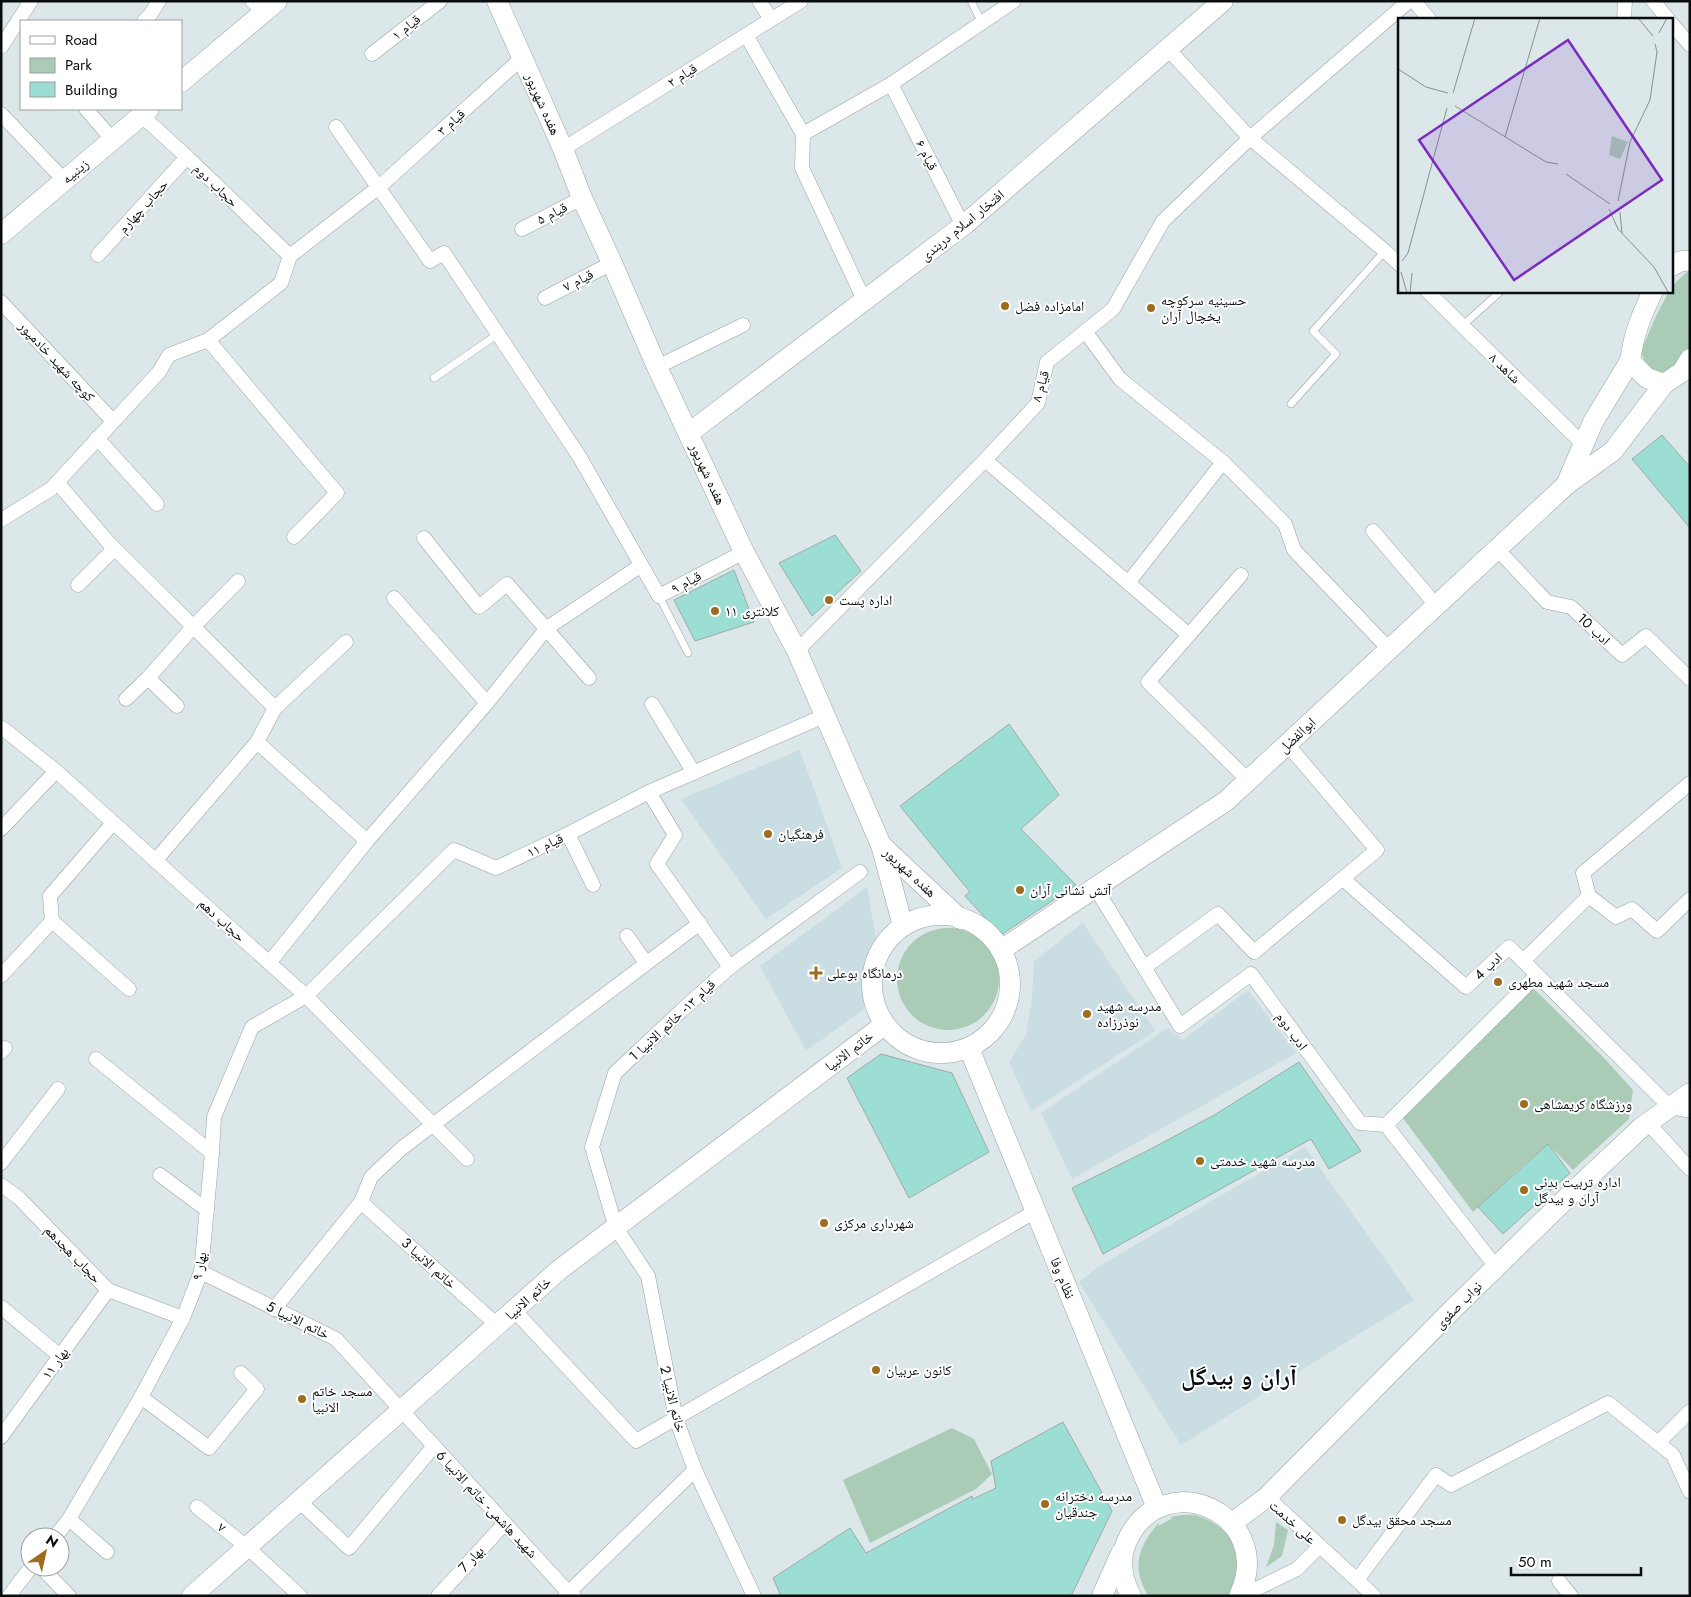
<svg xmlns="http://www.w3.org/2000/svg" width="1691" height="1597" viewBox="0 0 1691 1597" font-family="Jost,'Noto Naskh Arabic',sans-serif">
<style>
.built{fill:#c9dde2}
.green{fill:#aaccb6}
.building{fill:#9cded4;stroke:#a0aaa8}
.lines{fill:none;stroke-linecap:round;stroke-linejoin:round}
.lane-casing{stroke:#99a3a5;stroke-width:8}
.street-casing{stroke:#99a3a5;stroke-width:15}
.secondary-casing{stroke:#99a3a5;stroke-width:21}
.lane{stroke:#fff;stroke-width:7}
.street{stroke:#fff;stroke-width:14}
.secondary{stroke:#fff;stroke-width:20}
.poi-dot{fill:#9d6c20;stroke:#fff;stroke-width:2}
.labels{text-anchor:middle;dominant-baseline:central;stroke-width:4;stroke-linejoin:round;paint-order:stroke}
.street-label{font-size:14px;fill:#090d0e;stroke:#fff}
.poi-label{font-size:14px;fill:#090d0e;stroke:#fff;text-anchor:start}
.town-label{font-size:24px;font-weight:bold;fill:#090d0e;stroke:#fff}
.inset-road{fill:none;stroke:#889092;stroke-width:1}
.view{fill:#7b2cbf;fill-opacity:0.15;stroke:#7b2cbf;stroke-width:2.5}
.inset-edge{fill:none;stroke:#090d0e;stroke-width:2.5}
</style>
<rect width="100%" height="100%" fill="#dce7ea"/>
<g class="built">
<polygon points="800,750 842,868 766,919 681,799"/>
<polygon points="867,887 876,939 873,957 867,979 864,1009 806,1051 760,966"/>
<polygon points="1083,923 1155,1031 1031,1111 1009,1062 1026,1035 1032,998 1034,961"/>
<polygon points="1248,990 1296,1053 1072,1179 1041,1113 1168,1028 1183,1040"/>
<polygon points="1305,1147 1414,1300 1181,1445 1079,1282 1099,1266"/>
</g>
<g class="green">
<polygon points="1688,271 1690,272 1690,350 1665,375 1647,368 1641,351 1656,316 1669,291 1672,291 1672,286"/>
<circle cx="948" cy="979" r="51"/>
<polygon points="1533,988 1604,1058 1633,1090 1629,1119 1573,1170 1548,1144 1518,1170 1473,1212 1403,1118"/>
<polygon points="952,1428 974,1439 992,1474 976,1489 870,1543 843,1480"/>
<path d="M1182,1515C1187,1515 1194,1514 1198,1516C1216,1521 1239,1539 1238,1560C1237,1571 1234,1582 1232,1592L1228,1596H1148L1147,1594C1131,1564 1139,1547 1159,1522L1158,1526L1173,1518L1170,1517Z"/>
<polygon points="1276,1522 1288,1530 1282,1556 1266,1567 1274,1545"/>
</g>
<g class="building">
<polygon points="1662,435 1690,467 1690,528 1632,459"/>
<polygon points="835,535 861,571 812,616 779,563"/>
<polygon points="734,570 754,622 695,641 674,600"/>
<polygon points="1009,724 1059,795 1021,829 1076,885 1001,935 965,896 970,892 900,806"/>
<polygon points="881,1054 952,1073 989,1152 909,1198 847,1078"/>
<polygon points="1299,1062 1361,1151 1329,1169 1311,1139 1103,1254 1072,1188 1145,1152 1216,1114"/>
<polygon points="1548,1144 1570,1173 1503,1234 1478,1207"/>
<polygon points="1063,1422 1112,1511 1071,1596 781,1596 773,1578 850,1528 866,1553 972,1496 973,1499 996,1488 991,1461"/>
</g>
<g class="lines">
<g class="lane-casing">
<g id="lane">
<polyline points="971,1 982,23"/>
<polyline points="1462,326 1501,291"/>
<polyline points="434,378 498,334"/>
<polyline points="1291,404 1336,354 1313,331 1385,251"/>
<polyline points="659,596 688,653"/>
</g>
</g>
<g class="street-casing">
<g id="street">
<polyline points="252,1 265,13"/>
<polyline points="759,1 771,19"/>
<polyline points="1414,1 1429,19"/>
<polyline points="1653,1 1668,19"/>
<polyline points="1624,19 1625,1"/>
<polyline points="144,21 150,15 159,1"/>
<polyline points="1672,24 1690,45"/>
<polyline points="746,35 803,134 802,168 865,302"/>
<polyline points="1,47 31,1"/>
<polyline points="1168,49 1250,138 1385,251 1400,265"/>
<polyline points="372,54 440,1"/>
<polyline points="891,84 958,216 964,225"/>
<polyline points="86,109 112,139"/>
<polyline points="1,114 64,180"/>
<polyline points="141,115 187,157 290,256"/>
<polyline points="336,127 430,261 444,253 579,456 659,596 744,552"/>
<polyline points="803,134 891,84 1014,1"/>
<polyline points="563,149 801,1"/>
<polyline points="522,229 582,198"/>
<polyline points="98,255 187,157"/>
<polyline points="1427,291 1583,444"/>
<polyline points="545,298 612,263"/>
<polyline points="1,302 113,421"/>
<polyline points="1085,331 1120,379 1223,462 1285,524 1294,550 1389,649"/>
<polyline points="208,340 337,493 294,537"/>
<polyline points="657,367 743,325"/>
<polyline points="97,438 157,504"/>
<polyline points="985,460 1189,635"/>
<polyline points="57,482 114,549 78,585"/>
<polyline points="1,520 51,489 159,372 169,355 208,340 281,283 290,256 379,187 522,58"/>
<polyline points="1373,531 1436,605"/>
<polyline points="424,538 479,607 507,584 589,678"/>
<polyline points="110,544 275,708"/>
<polyline points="1497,549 1547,602 1571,607 1622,655 1646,636 1690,679"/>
<polyline points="1241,575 1148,682 1248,780"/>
<polyline points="1128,583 1223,462"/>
<polyline points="394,598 487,703"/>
<polyline points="797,651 985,460 1038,403 1047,362 1113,309 1163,221 1250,138 1409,1"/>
<polyline points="148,678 177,706"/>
<polyline points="126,699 148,678 194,626 238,581"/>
<polyline points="652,704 694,773"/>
<polyline points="1,727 56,771 306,996 467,1159"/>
<polyline points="257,742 367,841"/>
<polyline points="649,792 675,835 657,864 730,967"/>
<polyline points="1,829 56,771"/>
<polyline points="568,834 593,885"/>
<polyline points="155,861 257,742 275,708 346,642"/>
<polyline points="1343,879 1466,987 1509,947 1670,1107 1690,1111"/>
<polyline points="1095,887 1180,1026 1251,974 1360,1123 1386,1125 1496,1267"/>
<polyline points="1589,896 1616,917 1632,909 1657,931 1690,899"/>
<polyline points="52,921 50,896 113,823"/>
<polyline points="627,936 646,963"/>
<polyline points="1523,961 1589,896 1583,873 1690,783"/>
<polyline points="269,963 367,841 487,703 547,628 640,566"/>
<polyline points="1145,967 1218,914 1254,952 1377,850 1287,744"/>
<polyline points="1,976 52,921 129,989"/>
<polyline points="1,1052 5,1048"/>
<polyline points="96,1059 212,1153"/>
<polyline points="1648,1123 1690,1169"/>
<polyline points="1386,1125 1537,975"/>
<polyline points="1,1163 58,1089"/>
<polyline points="160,1175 207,1210"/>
<polyline points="1,1185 19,1198 108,1290 183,1318"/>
<polyline points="361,1202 497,1325"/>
<polyline points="201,1272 336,1339 568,1592 574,1596"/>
<polyline points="1,1307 60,1356"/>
<polyline points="274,1309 361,1202 371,1177 402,1148 700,923"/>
<polyline points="514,1310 636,1441 1036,1211"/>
<polyline points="141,1397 209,1448 257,1389 241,1373"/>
<polyline points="1,1437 108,1290"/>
<polyline points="1658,1443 1690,1411"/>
<polyline points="1267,1497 1374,1596"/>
<polyline points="299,1501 349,1548 434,1446"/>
<polyline points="197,1507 247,1547 300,1596"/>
<polyline points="69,1519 107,1552"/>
<polyline points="55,1537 69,1519 141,1397 183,1318 201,1272 212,1153 214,1117 252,1027 306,996 454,850 496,868 568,834 649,792 824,716"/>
<polyline points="41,1567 69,1596"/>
<polyline points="1357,1580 1436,1475 1451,1485 1608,1403 1673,1455 1690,1492"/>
<polyline points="1559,1581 1571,1596"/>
<polyline points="9,1596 31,1567"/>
<polyline points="438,1596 505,1523"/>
<polyline points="565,1596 695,1470"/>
<polyline points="754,1596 695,1470 676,1419 648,1276 616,1228 592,1147 615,1073 681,1011 730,967 860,872"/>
<polyline points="1242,1596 1297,1569 1320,1546"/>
</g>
</g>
<g class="secondary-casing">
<g id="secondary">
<polyline points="497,1 563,149 582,198 612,263 657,367 744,552 797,651 881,845 960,919"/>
<polyline points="181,82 277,1"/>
<polyline points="1,234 149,109"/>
<path d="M1672,266C1677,262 1684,260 1690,261"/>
<path d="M1653,291C1641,316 1634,333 1630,361L1647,378L1664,384L1682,372L1690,359"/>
<polyline points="689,433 964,225 1223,1"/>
<polyline points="1566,485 1593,422 1630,361"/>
<polyline points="881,845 903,926"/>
<circle cx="941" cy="984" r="69"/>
<polyline points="1001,950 1226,801 1566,485 1613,451 1664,384"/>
<polyline points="969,1048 1157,1508"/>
<polyline points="1232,1523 1267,1497 1452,1310 1576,1189 1642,1127 1690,1093"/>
<polyline points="192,1596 559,1270 884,1025"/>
<polyline points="1102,1596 1121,1553"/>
<path d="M1131,1596C1122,1579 1119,1559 1127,1541C1162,1463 1278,1514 1239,1596"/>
</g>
</g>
<use href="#lane" class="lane"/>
<use href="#street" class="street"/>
<use href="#secondary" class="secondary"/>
</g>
<g class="poi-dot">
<circle cx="1005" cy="306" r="5"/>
<circle cx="1151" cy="308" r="5"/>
<circle cx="829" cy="600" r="5"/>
<circle cx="715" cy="611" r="5"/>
<circle cx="768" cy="834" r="5"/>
<circle cx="1020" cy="890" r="5"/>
<path d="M813.5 965.5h5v5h5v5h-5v5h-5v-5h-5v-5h5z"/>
<circle cx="1498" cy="982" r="5"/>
<circle cx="1087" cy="1014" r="5"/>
<circle cx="1524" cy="1104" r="5"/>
<circle cx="1200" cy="1161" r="5"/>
<circle cx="1524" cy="1190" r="5"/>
<circle cx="824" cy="1223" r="5"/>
<circle cx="876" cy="1370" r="5"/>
<circle cx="302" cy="1399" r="5"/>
<circle cx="1045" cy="1504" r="5"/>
<circle cx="1342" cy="1520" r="5"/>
</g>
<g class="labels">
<g class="street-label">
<text transform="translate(406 27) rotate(-38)">قیام ۱</text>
<text transform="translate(682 75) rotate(-32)">قیام ۲</text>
<text transform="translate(543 104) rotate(66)">هفده شهریور</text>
<text transform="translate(451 122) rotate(-42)">قیام ۳</text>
<text transform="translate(927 155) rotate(63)">قیام ۶</text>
<text transform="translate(75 171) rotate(-40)">زینبیه</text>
<text transform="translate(216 185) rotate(44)">حجاب دوم</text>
<text transform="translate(143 206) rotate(-48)">حجاب چهارم</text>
<text transform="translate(552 213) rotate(-27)">قیام ۵</text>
<text transform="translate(962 225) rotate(-39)">افتخار اسلام دربندی</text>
<text transform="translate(578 280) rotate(-27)">قیام ۷</text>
<text transform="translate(57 361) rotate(47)">کوچه شهید خادمپور</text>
<text transform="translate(1505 368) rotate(44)">شاهد ۸</text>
<text transform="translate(1040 386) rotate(-73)">قیام ۸</text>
<text transform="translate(708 474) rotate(65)">هفده شهریور</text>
<text transform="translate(686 582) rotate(-28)">قیام ۹</text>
<text transform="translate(1594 629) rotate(43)">ادب 10</text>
<text transform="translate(1297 735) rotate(-43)">ابوالفضل</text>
<text transform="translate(545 845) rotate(-25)">قیام ۱۱</text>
<text transform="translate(910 872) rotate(43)">هفده شهریور</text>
<text transform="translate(222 920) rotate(42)">حجاب دهم</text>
<text transform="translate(1488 966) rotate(-43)">ادب 4</text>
<text transform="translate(672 1020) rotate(-43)">قیام ۱۳- خاتم الانبیا 1</text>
<text transform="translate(1292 1031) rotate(54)">ادب دوم</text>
<text transform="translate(849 1051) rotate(-37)">خاتم الانبیا</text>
<text transform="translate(73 1254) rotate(46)">حجاب هجدهم</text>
<text transform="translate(429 1263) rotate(42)">خاتم الانبیا 3</text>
<text transform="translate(199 1266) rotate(-79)">بهار ۹</text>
<text transform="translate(1063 1278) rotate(68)">نظام وفا</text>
<text transform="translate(528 1298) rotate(-42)">خاتم الانبیا</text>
<text transform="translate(1458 1305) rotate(-45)">نواب صفوی</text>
<text transform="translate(298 1320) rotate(26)">خاتم الانبیا 5</text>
<text transform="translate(55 1363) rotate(-54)">بهار ۱۱</text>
<text transform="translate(673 1399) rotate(76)">خاتم الانبیا 2</text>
<text transform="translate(487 1504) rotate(47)">شهید هاشمی- خاتم الانبیا 6</text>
<text transform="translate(1293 1522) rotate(42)">علی خدمت</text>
<text transform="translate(222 1527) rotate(39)">۷</text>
<text transform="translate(471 1559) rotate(-47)">بهار 7</text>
</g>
<g class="poi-label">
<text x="1161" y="300">حسینیه سرکوچه<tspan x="1161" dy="16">یخچال آران</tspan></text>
<text x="1015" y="306">امامزاده فضل</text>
<text x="839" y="600">اداره پست</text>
<text x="725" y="611">کلانتری ۱۱</text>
<text x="778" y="834">فرهنگیان</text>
<text x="1030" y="890">آتش نشانی آران</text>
<text x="827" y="973">درمانگاه بوعلی</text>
<text x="1508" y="982">مسجد شهید مطهری</text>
<text x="1097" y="1006">مدرسه شهید<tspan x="1097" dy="16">نوذرزاده</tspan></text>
<text x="1534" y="1104">ورزشگاه کریمشاهی</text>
<text x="1210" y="1161">مدرسه شهید خدمتی</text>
<text x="1534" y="1182">اداره تربیت بدنی<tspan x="1534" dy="16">آران و بیدگل</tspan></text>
<text x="834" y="1223">شهرداری مرکزی</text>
<text x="886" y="1370">کانون عربیان</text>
<text x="312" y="1391">مسجد خاتم<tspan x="312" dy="16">الانبیا</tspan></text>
<text x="1055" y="1496">مدرسه دخترانه<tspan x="1055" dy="16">جندقیان</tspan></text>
<text x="1352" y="1520">مسجد محقق بیدگل</text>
</g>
<g class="town-label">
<text x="1239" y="1376">آران و بیدگل</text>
</g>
</g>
<g transform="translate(1398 18)">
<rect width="275" height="275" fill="#dce7ea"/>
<path d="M214,118L230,124L222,141L211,137Z" fill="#aaccb6"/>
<path class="inset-road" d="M240,0L255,18M261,15L269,0M0,51L28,69L50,75M55,75L77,0M57,88L148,144L160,146M107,119L142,0M168,156L212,186M220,183L232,124L252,82L259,34L257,26M211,191L220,211L256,249L270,274M222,194L224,215M4,243L10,235L49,90M3,254L9,275M12,275L14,255"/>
<path class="view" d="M170,22L264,162L116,262L21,122Z"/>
<rect width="275" height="275" class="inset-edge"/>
</g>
<rect width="1691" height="1597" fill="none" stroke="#090d0e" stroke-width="5"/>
<rect x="20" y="20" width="162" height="90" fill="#ffffff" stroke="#9d9e9f"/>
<rect x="30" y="36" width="25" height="8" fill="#ffffff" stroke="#9d9e9f"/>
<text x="65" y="45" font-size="15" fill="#090d0e">Road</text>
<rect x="30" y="58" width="25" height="15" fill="#aaccb6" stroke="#9d9e9f"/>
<text x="65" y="70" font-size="15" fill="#090d0e">Park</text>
<rect x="30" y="82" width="25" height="15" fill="#9cded4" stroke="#9d9e9f"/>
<text x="65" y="95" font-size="15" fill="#090d0e">Building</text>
<g transform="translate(45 1552) rotate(34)"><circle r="24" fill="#ffffff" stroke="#9d9e9f"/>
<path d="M0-4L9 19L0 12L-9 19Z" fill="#9d6c20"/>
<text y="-8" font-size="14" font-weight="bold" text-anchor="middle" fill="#090d0e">N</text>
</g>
<path d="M1511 1567v8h130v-8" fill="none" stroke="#090d0e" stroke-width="2.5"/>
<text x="1518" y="1567" font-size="15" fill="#090d0e" stroke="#ffffff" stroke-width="4" paint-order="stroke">50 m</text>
</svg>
